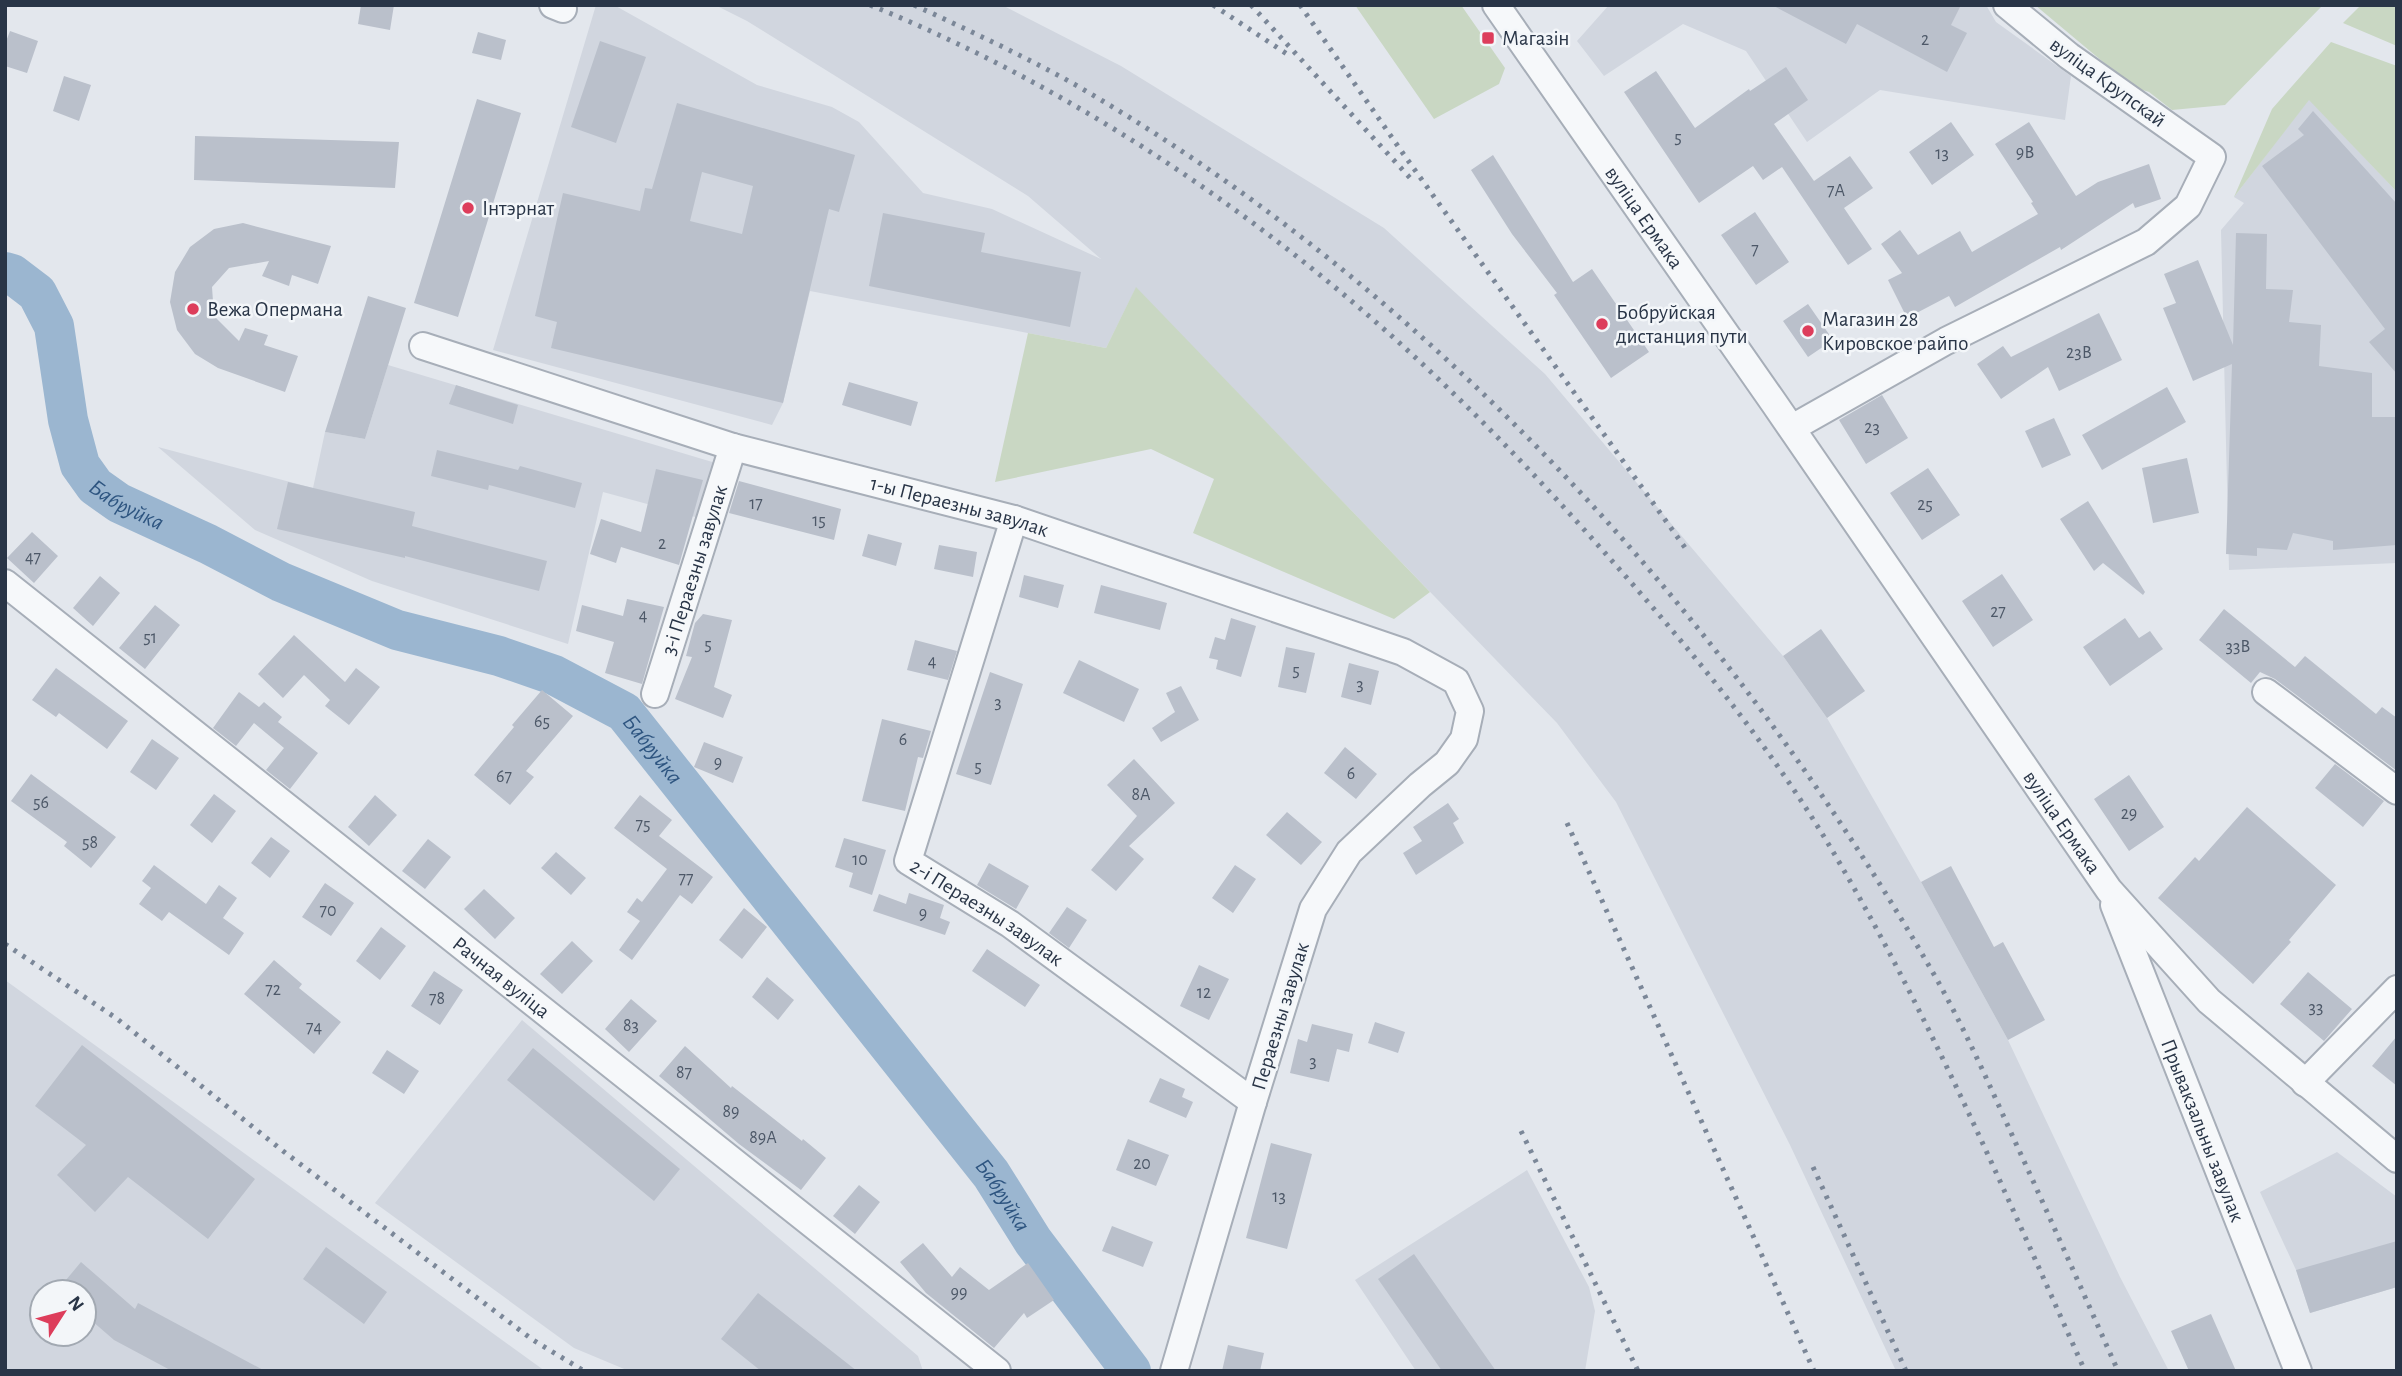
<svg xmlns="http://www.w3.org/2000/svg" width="2402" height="1376" font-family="'Alegreya Sans',sans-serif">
<rect width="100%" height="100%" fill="#e3e7ed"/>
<!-- built -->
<path fill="#d1d6df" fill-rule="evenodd" d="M596,5H614L757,85L832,107L859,122L923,193L992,209L1101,259L1028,196L747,21L715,5H1002L1121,66L1384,228L1545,374L1783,656L1827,718L1921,882L2008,1040L2120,1277L2169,1371H1896L1790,1145L1616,802L1557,723L1136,288L1106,348L810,291L783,403L772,425L493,350Z
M1609,5H1986L1996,22L2071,76L2065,120L1880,90L1807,142L1746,51L1683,24L1604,76L1577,41Z
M2309,99L2397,192V563L2229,570L2221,230L2244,203L2234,197Z
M388,365L719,464L699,518L603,492L568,644L372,581L255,530L158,447L313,488L325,432L365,439Z
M5,980L545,1371H5ZM42,1292H84V1334H42Z
M522,1020L918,1356L923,1371H629L574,1348L375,1203Z
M2337,1152L2397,1197V1287L2310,1313L2296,1270L2260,1192Z
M1527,1170L1589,1287L1595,1311L1585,1371H1416L1355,1280Z"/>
<!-- green -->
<path fill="#c9d7c3" d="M1355,5H1461L1505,68L1499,84L1434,119Z
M2035,5H2323L2225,105L2172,110L2149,92L2133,87Z
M2361,5H2397V46L2343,23Z
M2331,42L2397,66V192L2309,100L2234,197L2272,109Z
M1136,287L1430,592L1394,619L1193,533L1214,479L1151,449L995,482L1028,333L1106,348Z"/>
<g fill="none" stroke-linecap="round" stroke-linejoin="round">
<!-- river -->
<path stroke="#9bb6d0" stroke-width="40" id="s1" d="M5,272L12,274L37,293L54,326L68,420L80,465L95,486L119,503L208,544L281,582L397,630L499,656L554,675L624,712L991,1174L1033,1241L1131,1371"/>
</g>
<!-- building -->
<path fill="#bac0cb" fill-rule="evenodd" d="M361,5H394L390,30L358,24Z
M1772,5H1961L1951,25L1967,33L1947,72L1857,24L1846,44Z
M10,31L38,41L27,73L5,66V44Z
M478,32L506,40L501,60L472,53Z
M600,41L646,57L616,143L571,127Z
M1786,67L1808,100L1774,124L1814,181L1850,156L1873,188L1844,208L1872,249L1848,265L1782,167L1763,180L1753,166L1699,203L1624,92L1656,71L1695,128L1749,89L1750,91Z
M64,76L91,85L79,121L53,111Z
M477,99L521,113L458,317L414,303Z
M677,103L855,155L839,212L829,209L783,403L551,348L557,322L535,316L563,193L640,211L645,188L652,189ZM702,172L753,186L742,234L690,221Z
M2313,111L2397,204V374L2369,342L2385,329L2262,166L2304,135L2298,129Z
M1951,122L1974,155L1932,185L1909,152Z
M2029,122L2076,196L2098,182L2149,164L2161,199L2135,208L2133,203L2061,250L2060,247L1955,307L1949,296L1907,318L1888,280L1902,273L1881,244L1900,230L1918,255L1960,231L1972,252L2038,214L2031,203L2033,202L1995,144Z
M195,136L399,142L395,188L194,180Z
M1493,155L1573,282L1592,269L1649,352L1611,378L1554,295L1557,293L1512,234L1471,170Z
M1755,212L1789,262L1756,285L1721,235Z
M883,213L985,233L981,252L1081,272L1070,327L869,286Z
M243,223L331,246L318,284L292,275L289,286L262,276L269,261L229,268L212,287L214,316L239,341L245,328L268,335L264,345L298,356L285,392L218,368L195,354L177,330L170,302L175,272L190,247L214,229Z
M2236,233L2267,234L2266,289L2293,290L2289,322L2321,325L2319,366L2372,373V417H2397V545L2333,550V541L2293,533L2287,550L2257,548V556L2226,554L2232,364L2193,381L2163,308L2176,303L2164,274L2198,260L2233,345Z
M368,296L406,308L365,439L325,432Z
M1808,304L1833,340L1808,357L1783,321Z
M2099,313L2122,360L2059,391L2048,367L2001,399L1977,364L2003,346L2011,357Z
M849,382L918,402L911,426L842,405Z
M456,385L518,405L513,424L449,404Z
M2167,387L2186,422L2102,470L2082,435Z
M1882,395L1908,438L1866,464L1839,420Z
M2054,418L2071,455L2042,468L2025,431Z
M437,450L518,470L520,466L582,483L575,508L489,485L488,490L431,476Z
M2187,458L2199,513L2153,523L2142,468Z
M1928,468L1960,515L1922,540L1890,493Z
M656,469L703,480L679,565L621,547L616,563L590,554L601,519L641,532Z
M739,481L841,509L834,540L729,513Z
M288,482L415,512L412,526L547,561L539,591L405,556V558L277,529Z
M2088,501L2145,592L2143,595L2103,563L2094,571L2060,519Z
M32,532L58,556L34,583L7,558Z
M868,534L902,543L896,566L862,556Z
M939,545L977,552L973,577L934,569Z
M2002,574L2033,620L1993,647L1962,601Z
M1024,575L1064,585L1058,608L1019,597Z
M100,576L120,593L93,626L73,608Z
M1101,585L1167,603L1160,630L1094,613Z
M627,599L664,607L642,684L605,673L614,642L576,631L582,605L623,616Z
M155,605L180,625L145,669L119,648Z
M2224,609L2295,667L2305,656L2376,714L2382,707L2397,718V771L2275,679L2260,672L2251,683L2199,640Z
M703,614L732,620L714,687L732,695L723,718L675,699L692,657L686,656L695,623Z
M1231,618L1256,626L1241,677L1216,669L1218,660L1209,658L1215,637L1225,640Z
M2125,618L2139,638L2150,631L2163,649L2110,686L2083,647Z
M1821,629L1865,691L1827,718L1783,656Z
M294,635L345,682L356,668L380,687L349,725L325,706L330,700L304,675L283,698L258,674Z
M915,640L957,651L948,680L907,670Z
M1286,647L1315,653L1306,693L1278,687Z
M1079,660L1139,689L1124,722L1063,693Z
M1349,663L1379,671L1371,705L1341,697Z
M56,668L128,721L107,749L59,713L56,717L32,700Z
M990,672L1023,684L991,785L956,774Z
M1181,686L1199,720L1161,742L1152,728L1175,712L1166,693Z
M542,690L573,716L526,771L534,777L510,805L474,775L514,727L512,725Z
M239,692L259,707L264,702L282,717L278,722L318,753L290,789L266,770L284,748L254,723L236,746L213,728Z
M882,719L931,731L923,758L918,757L905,811L862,801Z
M152,739L179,758L156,790L130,772Z
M704,742L743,757L733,783L694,767Z
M1345,747L1377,774L1356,799L1324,773Z
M1134,759L1175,803L1129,846L1144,859L1116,891L1091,870L1137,816L1107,785Z
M2335,764L2384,801L2363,827L2315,788Z
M31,774L116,837L91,868L64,846L67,842L11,801Z
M2129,775L2164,827L2129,851L2094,799Z
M214,794L236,811L212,843L190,825Z
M375,795L397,815L369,846L348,827Z
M640,795L672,820L659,836L713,877L692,904L680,895L632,960L619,950L640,921L627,912L637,898L642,902L667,869L614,828Z
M1448,803L1459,819L1453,823L1464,843L1416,875L1403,853L1422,841L1413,827Z
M2247,807L2336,885L2289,940L2291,942L2253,984L2158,898L2195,857L2199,861Z
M1287,812L1322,842L1301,865L1266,835Z
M271,837L290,851L270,878L251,863Z
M844,838L886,850L872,895L849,887L853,873L835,867Z
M428,839L451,857L425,889L402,871Z
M556,852L586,878L571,895L541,868Z
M989,863L1029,886L1016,909L977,885Z
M154,865L206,904L219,885L237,898L223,918L244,933L229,955L169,912L162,921L139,904L151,888L142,881Z
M1235,865L1256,879L1233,913L1212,898Z
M1951,866L1994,947L2003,942L2045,1020L2008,1040L1921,882Z
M325,883L354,903L331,936L302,917Z
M484,889L515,918L495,939L464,909Z
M909,893L944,905L940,918L950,922L945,935L873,911L879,894L906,904Z
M1067,907L1087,920L1069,948L1049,933Z
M744,908L767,927L742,959L719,940Z
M381,927L406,946L380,980L356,961Z
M572,941L593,961L562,994L540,974Z
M987,949L1040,985L1025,1007L972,971Z
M274,960L302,984L299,988L341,1022L314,1054L244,994Z
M1199,965L1229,979L1209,1020L1180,1006Z
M434,971L463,990L440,1025L411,1006Z
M2308,972L2352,1009L2324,1041L2280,1004Z
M767,977L794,1000L778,1020L752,997Z
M631,999L657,1021L629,1052L605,1029Z
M1375,1022L1405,1032L1398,1053L1368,1043Z
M1312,1024L1353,1034L1349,1052L1337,1049L1329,1082L1290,1073L1298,1039L1307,1042Z
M2397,1036V1086L2372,1066Z
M82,1045L255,1179L208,1239L128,1177L95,1212L57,1175L86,1145L35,1106Z
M685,1046L731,1088L732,1086L802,1141L803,1139L826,1158L801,1190L739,1144L659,1076Z
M533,1048L680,1169L654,1201L507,1080Z
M387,1050L419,1071L404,1094L372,1073Z
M1160,1078L1185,1089L1182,1097L1193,1102L1186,1118L1149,1102Z
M1128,1139L1169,1155L1156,1186L1116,1170Z
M1271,1143L1312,1154L1287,1249L1246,1238Z
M859,1185L880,1202L855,1234L833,1216Z
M1112,1226L1153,1242L1143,1267L1102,1251Z
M2397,1241V1287L2310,1313L2296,1270Z
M923,1243L952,1277L960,1267L989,1290L1028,1263L1054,1300L1027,1318L1024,1313L994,1348L926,1293L900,1262Z
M326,1247L387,1292L364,1324L303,1279Z
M1414,1254L1496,1371H1442L1378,1279Z
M81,1262L135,1309L138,1303L265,1371H172L114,1340L84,1314V1292H56Z
M758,1293L857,1371H761L721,1339Z
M2211,1314L2236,1371H2189L2171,1331Z
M1228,1345L1264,1353L1260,1371H1222Z"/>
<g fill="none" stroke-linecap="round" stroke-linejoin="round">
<defs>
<g id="street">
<path d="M553,5L563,9"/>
<path id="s2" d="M1496,5L1774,403L2109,890L2209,1001L2397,1159"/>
<path id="s3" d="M423,346L733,447L1014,519L1403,652L1456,681L1470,711L1464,739L1447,763L1420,785L1349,852L1313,909L1253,1102L1174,1371"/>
<path d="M1792,428L1946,341L2146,242L2188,206L2212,157L2069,56L2007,5"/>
<path id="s4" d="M1014,519L908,861L1010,924L1253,1102"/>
<path id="s5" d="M5,583L997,1371"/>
<path d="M2266,692L2397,791"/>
<path id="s6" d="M655,694L733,447"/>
<path id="s7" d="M2114,905L2298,1371"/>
<path d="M2305,1083L2397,989"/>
</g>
</defs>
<!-- street casing -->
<use href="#street" stroke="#a7aeb8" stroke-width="30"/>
<!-- street -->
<use href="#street" stroke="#f6f8fa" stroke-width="26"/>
<!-- rail -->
<path stroke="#7b8798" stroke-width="5" stroke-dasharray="3.5 7" stroke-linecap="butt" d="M870,5C1085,92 1290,234 1456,396C1508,446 1557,499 1605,553C1686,644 1766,740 1829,845C1929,1013 2005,1193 2085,1371
M914,5C968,30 1022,55 1074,84C1433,292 1726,613 1932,971C1965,1028 1991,1089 2018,1148C2052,1222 2085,1297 2118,1371
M1213,5L1290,56
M1251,5L1412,180
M1300,5L1402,152L1686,549
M1567,823L1814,1371
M5,944L116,1018L283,1151L533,1340L584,1371
M1521,1131L1638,1371
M1813,1167L1906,1371"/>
</g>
<!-- markers -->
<g fill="#dd3d5b" stroke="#f3f6f9" stroke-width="2.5">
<rect x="1481" y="31" width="14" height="14" rx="3.5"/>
<circle cx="468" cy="208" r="7"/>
<circle cx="193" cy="309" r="7"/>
<circle cx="1602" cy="324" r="7"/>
<circle cx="1808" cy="331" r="7"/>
</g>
<g text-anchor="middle" stroke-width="5" stroke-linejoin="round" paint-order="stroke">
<!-- number labels -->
<g font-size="18" fill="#4d5868">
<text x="1925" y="45">2</text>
<text x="1678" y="143">5</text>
<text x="2025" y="158">9В</text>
<text x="1942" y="159">13</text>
<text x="1836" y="196">7А</text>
<text x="1755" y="255">7</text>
<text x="2079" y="358">23В</text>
<text x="1872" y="433">23</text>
<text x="756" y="509">17</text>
<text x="1925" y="510">25</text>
<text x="819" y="526">15</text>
<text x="662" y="549">2</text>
<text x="33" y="563">47</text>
<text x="1998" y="617">27</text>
<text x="643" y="621">4</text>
<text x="150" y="643">51</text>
<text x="708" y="650">5</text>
<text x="2238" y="652">33В</text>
<text x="932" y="667">4</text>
<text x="1296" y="676">5</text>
<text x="1360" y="690">3</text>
<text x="998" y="708">3</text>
<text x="542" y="727">65</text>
<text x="903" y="745">6</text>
<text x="718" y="768">9</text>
<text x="978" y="772">5</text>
<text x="1351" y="779">6</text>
<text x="504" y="782">67</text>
<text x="1141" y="800">8А</text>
<text x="41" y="808">56</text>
<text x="2129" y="819">29</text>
<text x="643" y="830">75</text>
<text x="90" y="848">58</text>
<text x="860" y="865">10</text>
<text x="686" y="884">77</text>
<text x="328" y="916">70</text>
<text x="923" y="919">9</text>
<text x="273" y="995">72</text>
<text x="1204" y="998">12</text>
<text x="437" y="1004">78</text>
<text x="2316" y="1013">33</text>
<text x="631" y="1031">83</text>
<text x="314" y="1033">74</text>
<text x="1313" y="1067">3</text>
<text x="684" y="1078">87</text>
<text x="731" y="1117">89</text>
<text x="763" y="1143">89А</text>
<text x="1142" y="1169">20</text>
<text x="1279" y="1202">13</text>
<text x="959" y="1298">99</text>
</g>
<!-- poi labels -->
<g font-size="21" fill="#293547" stroke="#f3f6f9" text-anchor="start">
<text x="1502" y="45">Магазін</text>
<text x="482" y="215">Інтэрнат</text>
<text x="207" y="316">Вежа Опермана</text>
<text x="1616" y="319">Бобруйская<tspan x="1616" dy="24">дистанция пути</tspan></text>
<text x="1822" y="326">Магазин 28<tspan x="1822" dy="24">Кировское райпо</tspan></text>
</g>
<!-- street labels -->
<g font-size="21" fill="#293547" stroke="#f3f6f9">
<text transform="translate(2108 82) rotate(36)" y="7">вуліца Крупскай</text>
<text dy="7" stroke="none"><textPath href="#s2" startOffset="259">вуліца Ермака</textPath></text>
<text dy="7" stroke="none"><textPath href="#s3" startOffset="560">1-ы Пераезны завулак</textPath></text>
<text dy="7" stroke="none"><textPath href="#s6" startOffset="130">3-і Пераезны завулак</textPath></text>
<text dy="7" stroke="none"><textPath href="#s2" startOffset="994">вуліца Ермака</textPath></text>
<text dy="7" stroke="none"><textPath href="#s4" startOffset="452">2-і Пераезны завулак</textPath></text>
<text dy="7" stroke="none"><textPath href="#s5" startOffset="634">Рачная вуліца</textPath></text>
<text transform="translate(1280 1016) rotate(-73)" y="7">Пераезны завулак</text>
<text dy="7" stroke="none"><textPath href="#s7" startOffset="242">Прывакзальны завулак</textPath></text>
</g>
<!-- water labels -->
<g font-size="23" font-style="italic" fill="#2e5580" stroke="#f3f6f9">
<text dy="8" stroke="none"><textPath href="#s1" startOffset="280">Бабруйка</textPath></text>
<text dy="8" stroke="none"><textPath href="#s1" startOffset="868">Бабруйка</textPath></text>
<text dy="8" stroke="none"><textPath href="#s1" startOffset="1435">Бабруйка</textPath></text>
</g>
</g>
<!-- border -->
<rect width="2402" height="1376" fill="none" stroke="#293547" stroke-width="14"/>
<!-- north arrow -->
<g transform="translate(63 1313) rotate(54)"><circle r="33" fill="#f3f6f9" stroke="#a2a9b2" stroke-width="2"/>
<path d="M0-5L12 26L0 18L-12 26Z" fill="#dd3d5b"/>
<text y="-10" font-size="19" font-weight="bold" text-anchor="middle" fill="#293547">N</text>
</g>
</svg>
